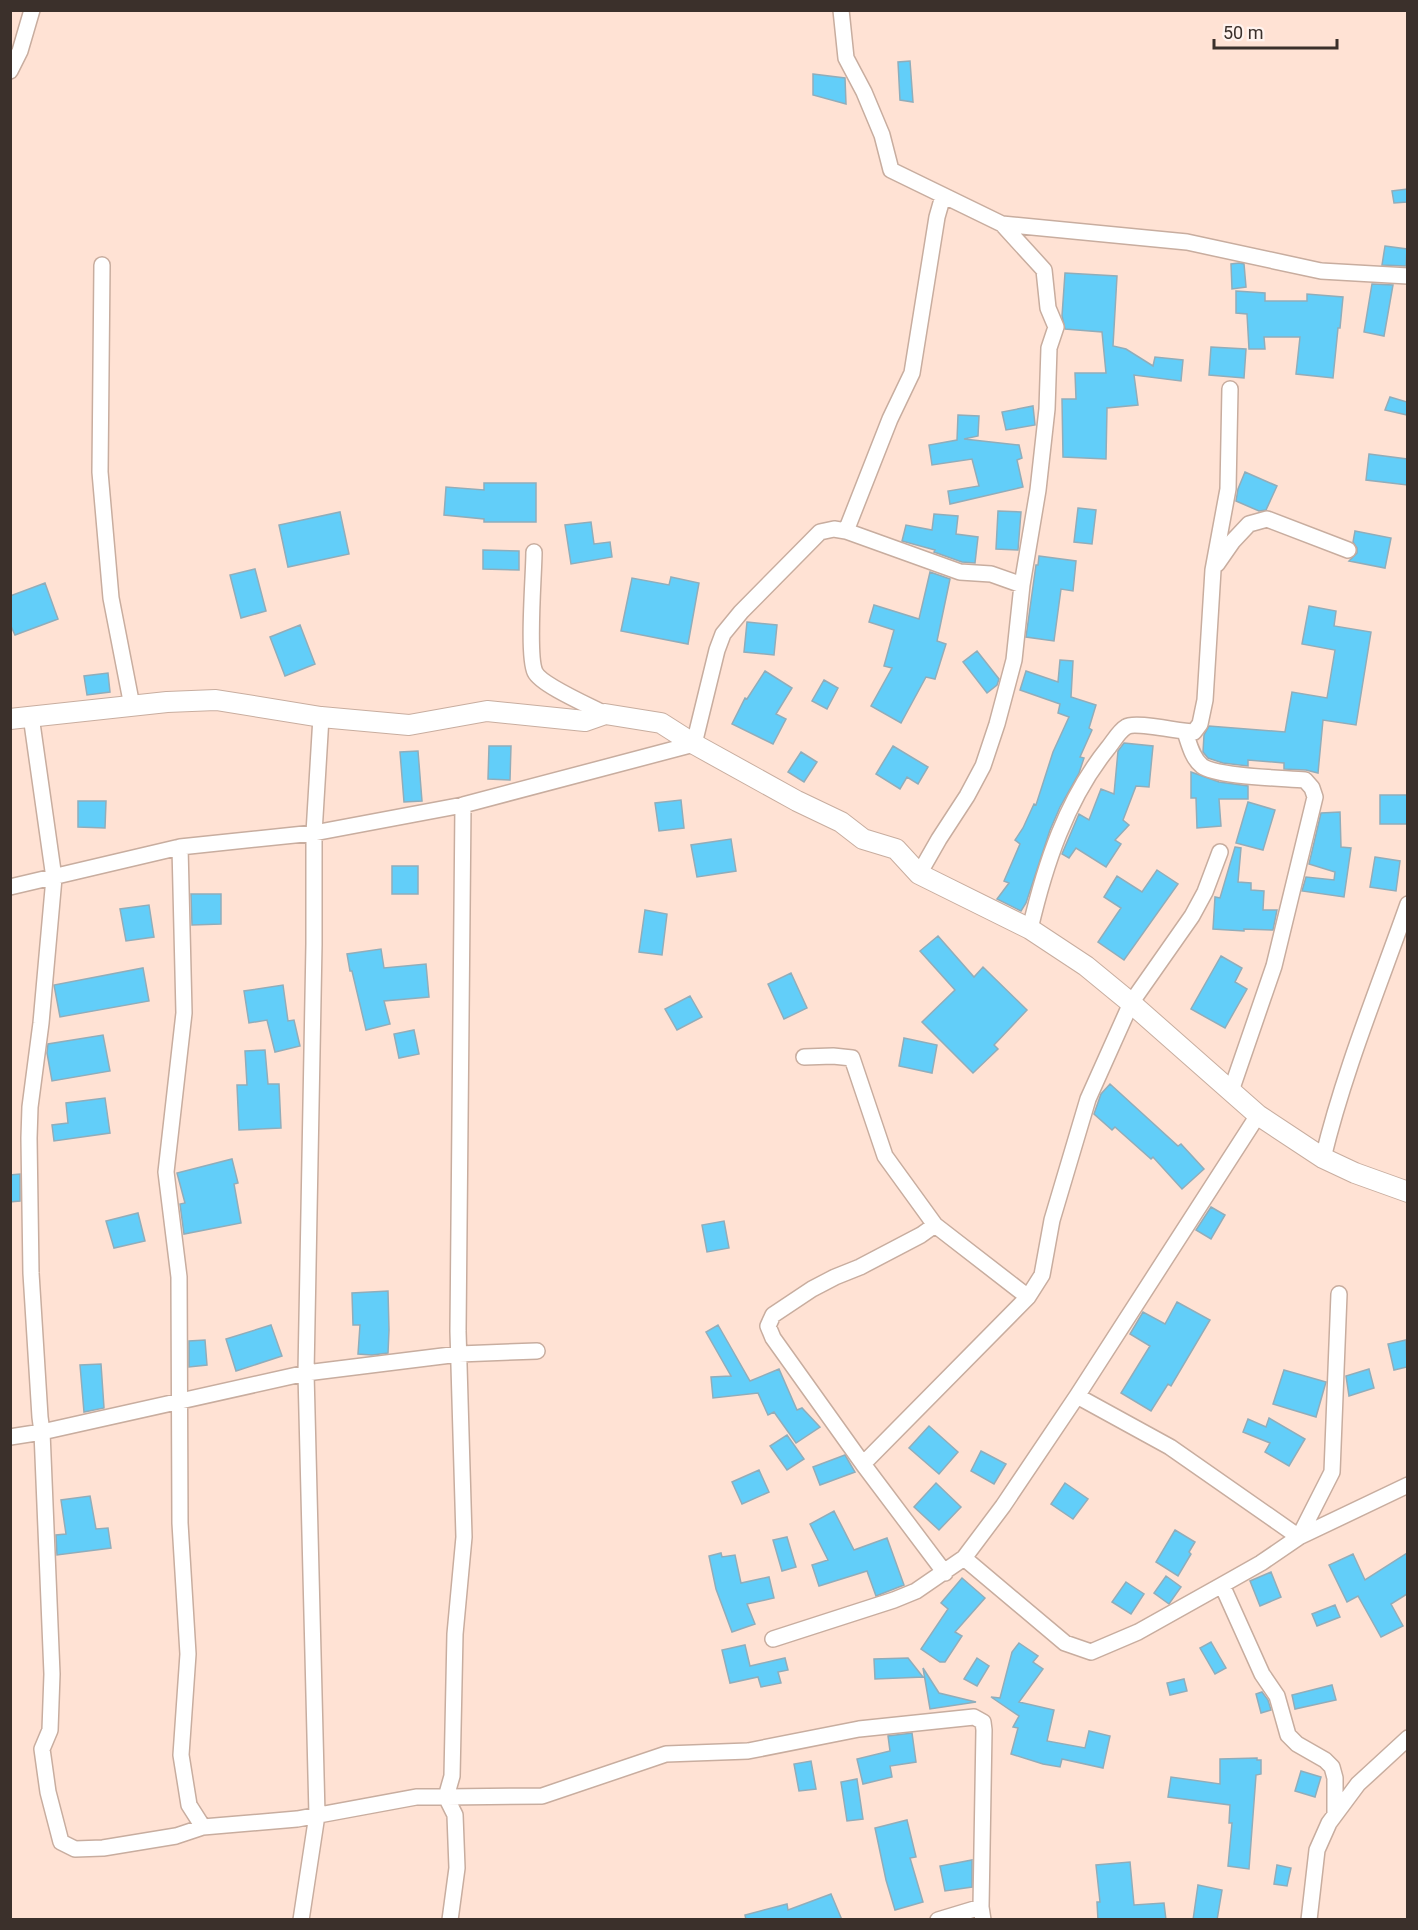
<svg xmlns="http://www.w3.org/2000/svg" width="1418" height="1930" font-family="Roboto,sans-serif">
<rect width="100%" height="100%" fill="#ffe2d4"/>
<!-- building -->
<path fill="#62cef9" stroke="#90adba" stroke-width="1.5" d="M910,61L913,102L900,100L898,62Z
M813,74L845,78L846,104L813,95Z
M1407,189V202L1394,203L1392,191Z
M1385,246L1407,249L1406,266L1382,265Z
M1239,263L1244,264L1246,287L1232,289L1231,264Z
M1065,273L1117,276L1113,346L1126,349L1153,366L1155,357L1183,360L1181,381L1134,375L1138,405L1107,408L1106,459L1063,457L1062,399H1076L1075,373H1106L1102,332L1065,329L1062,316Z
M1372,284L1393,285L1384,336L1364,332Z
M1236,291L1265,293V301H1307V294L1343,297L1340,328H1338L1333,378L1296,374L1300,337H1264L1265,349H1249L1247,314L1236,313Z
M1211,347L1246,349L1244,378L1209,375Z
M1390,397L1407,402V415L1385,410Z
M1033,406L1035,425L1006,430L1002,412Z
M958,415L979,416L978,436L964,439L1019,445L1022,458L1017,460L1023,487L950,504L948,491L979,486L972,459L932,465L929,445L957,440Z
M1369,454L1407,459V485L1366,480Z
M1245,472L1277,486L1266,510L1259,511L1236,501L1238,489Z
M484,483H536V522H484V519L444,515L446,487L484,490Z
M1078,508L1096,510L1092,544L1074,542Z
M998,511L1021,512L1018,550L996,549Z
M340,512L349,554L288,567L279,525Z
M934,514L958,516L956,534L978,537L975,563L962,562L934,552L935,550L902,541L906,525L932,530Z
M591,522L594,544L610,542L612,557L571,564L565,525Z
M1355,531L1391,538L1385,568L1349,561L1357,553V548L1353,542Z
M483,550L519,551V570L483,569Z
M1039,556L1076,561L1073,591L1061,589L1054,641L1026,637L1036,565H1038Z
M255,569L266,611L241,618L230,575Z
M930,572L950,579L937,641L946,644L935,679L926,677L901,723L871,706L892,668L884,666L894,630L869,622L874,605L919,619Z
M671,577L699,583L688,644L621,631L632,578L669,585Z
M45,583L58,619L15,635L10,624V596Z
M1309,606L1336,611L1334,626L1371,632L1356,725L1323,720L1318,773L1306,770L1284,769V763L1248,760V766L1223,763L1208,758L1203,752L1204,735L1209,726L1285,732L1292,692L1327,698L1335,650L1302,644Z
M747,622L777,625L774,655L744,652Z
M300,625L315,664L285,676L270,637Z
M977,651L999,679L997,685L987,693L963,662Z
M1060,660L1073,661L1071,697L1096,705L1089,728L1092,730L1080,757L1084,758L1079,773L1060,807L1050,830L1026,903L1021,911L997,899L1009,883L1004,881L1020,844L1015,840L1023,828L1034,804L1036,805L1053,752L1069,717L1058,713L1060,704L1020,690L1026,671L1058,682Z
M765,671L792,688L776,714L786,719L773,744L732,724L745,698L747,699Z
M108,673L110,692L87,695L84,676Z
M824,680L838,688L827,709L812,701Z
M1124,743L1153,746L1149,787L1136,786L1123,820L1129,825L1115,840L1121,844L1106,867L1076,848L1069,858L1062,854L1079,814L1089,820L1101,789L1114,794L1118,751Z
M489,746H511L510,780L488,779Z
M893,746L928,767L918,784L907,777L900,789L876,774Z
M418,751L422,801L404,802L400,752Z
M801,752L817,762L804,782L788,772Z
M1191,772L1219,782L1248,786V799H1219L1221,826L1197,828L1196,798H1191Z
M1380,795H1407V824H1380Z
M681,800L684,828L659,831L655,803Z
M78,801H106L105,828L78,827Z
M1248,802L1275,810L1263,850L1236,843Z
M1340,812L1341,847L1351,848L1344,897L1302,891L1306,877L1334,880L1335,872L1309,864L1321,813Z
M731,839L736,871L697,877L691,845Z
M1235,847L1241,848L1238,882L1251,883V890L1264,891L1263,910H1277L1273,930L1244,929V931L1213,929L1215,897L1220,898Z
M1375,857L1400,861L1396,891L1370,887Z
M392,866H418V894H392Z
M1157,870L1178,884L1124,960L1098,942L1121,908L1104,897L1117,876L1142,892Z
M191,894H221V924L192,925Z
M149,905L154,937L126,941L120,909Z
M645,910L667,914L662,955L639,952Z
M938,936L974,977L983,967L1027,1010L994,1045L998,1049L973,1073L922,1022L955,990L920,951Z
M381,949L384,968L426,964L429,997L384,1001L390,1024L366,1030L352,971H350L347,954Z
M1221,956L1242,968L1235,982L1247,989L1225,1028L1191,1009Z
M143,968L149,1001L60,1017L54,985Z
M791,973L807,1008L784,1019L768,984Z
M283,985L288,1021L294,1020L300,1046L275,1052L267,1020L249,1023L244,991Z
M690,996L702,1017L677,1030L665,1009Z
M414,1030L419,1054L399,1058L394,1034Z
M103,1035L110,1071L52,1081L47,1053L48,1044Z
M904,1038L937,1045L932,1073L899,1066Z
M265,1050L268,1084H279L281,1128L239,1130L237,1085H247L245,1051Z
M1110,1084L1178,1146L1181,1144L1204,1169L1182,1189L1153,1157L1151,1159L1115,1127L1112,1130L1094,1114L1101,1094Z
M105,1098L110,1133L54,1141L52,1125L68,1123L66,1103Z
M232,1159L238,1183L234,1184L241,1223L184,1234L180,1204L185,1203L177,1173Z
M20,1174V1201L10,1202V1175Z
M1211,1207L1225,1215L1211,1239L1196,1230Z
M138,1213L145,1241L114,1248L106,1221Z
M724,1221L729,1248L707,1252L702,1225Z
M388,1291L389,1330L388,1353L372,1355L358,1354L360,1325H353L352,1293Z
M1177,1302L1210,1320L1171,1386L1168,1384L1151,1411L1121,1393L1150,1346L1130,1334L1143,1312L1165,1324Z
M271,1325L282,1356L236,1371L226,1339Z
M718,1325L750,1381L779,1369L797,1410L802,1408L820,1427L796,1443L774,1412L768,1415L758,1393L713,1398L711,1377L731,1376L706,1332Z
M205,1340L207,1365L189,1367V1341Z
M1406,1340L1407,1367L1394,1370L1388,1344Z
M101,1364L104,1408L84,1412L80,1365Z
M1369,1369L1374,1388L1349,1396L1346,1376Z
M1284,1370L1326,1382L1316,1417L1273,1404Z
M1269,1418L1305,1439L1289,1466L1265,1452L1270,1443L1243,1432L1248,1419L1266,1427Z
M929,1426L958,1452L939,1474L909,1448Z
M787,1435L804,1459L787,1470L770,1446Z
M981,1451L1006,1464L994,1484L971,1471Z
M845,1455L855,1472L820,1485L813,1467Z
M759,1470L769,1492L742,1504L732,1482Z
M936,1483L961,1507L939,1530L914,1507Z
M1065,1483L1088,1499L1073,1519L1051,1504Z
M90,1496L96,1529L108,1528L111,1548L57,1555L56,1535L66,1534L61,1500Z
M834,1511L854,1550L887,1538L904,1585L876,1596L867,1571L819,1586L812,1565L828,1560L810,1524Z
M1175,1530L1195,1542L1189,1552L1191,1554L1178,1576L1156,1562Z
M787,1537L796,1567L782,1571L773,1540Z
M721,1553L722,1557L735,1555L741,1583L769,1577L774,1598L747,1604L755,1624L732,1632L716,1589L709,1556Z
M1407,1553V1594L1391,1604L1403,1626L1381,1637L1358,1596L1347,1602L1329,1565L1353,1554L1365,1580Z
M1271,1572L1281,1597L1260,1606L1250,1581Z
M1166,1576L1181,1587L1169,1604L1154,1593Z
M962,1578L985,1598L955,1632L962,1636L945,1662H940L921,1649L948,1609L941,1603Z
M1126,1582L1144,1594L1131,1614L1112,1602Z
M1335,1605L1340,1617L1317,1626L1312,1614Z
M1211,1642L1226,1668L1215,1674L1200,1648Z
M1019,1643L1038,1656L1033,1662L1043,1669L1019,1702L1054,1710L1047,1741L1085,1748L1089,1731L1110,1736L1103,1768L1062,1759L1060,1767L1043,1764L1011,1754L1018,1728L1013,1727L1019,1716L991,1697L1000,1698L1012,1652Z
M745,1645L750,1666L785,1658L788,1670L778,1672L781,1683L761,1687L758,1677L730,1683L722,1650Z
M908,1658L923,1677L875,1679L874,1659Z
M977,1658L989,1666L977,1686L964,1679Z
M923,1668L939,1693L976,1702L930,1709Z
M1184,1679L1187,1691L1170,1695L1167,1683Z
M1332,1685L1336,1700L1295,1709L1292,1695Z
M1262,1692L1268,1700L1271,1710L1261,1713L1256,1694Z
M912,1733L916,1762L890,1766L892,1777L863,1784L857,1759L890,1751L888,1736Z
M1257,1758V1760H1261V1774L1256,1775L1249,1869L1228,1866L1232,1823H1229L1230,1805L1168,1797L1171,1777L1220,1784V1759Z
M811,1761L816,1789L799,1791L794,1764Z
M1301,1771L1321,1777L1315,1797L1295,1791Z
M857,1779L863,1819L847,1821L841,1782Z
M907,1820L916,1857L910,1858L923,1902L895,1910L886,1880L875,1828Z
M972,1860V1887L945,1891L940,1866Z
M1130,1862L1134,1905L1164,1903L1166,1920H1098L1097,1902H1100L1096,1865Z
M1277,1865L1291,1868L1287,1886L1274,1884Z
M1198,1885L1222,1890L1217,1920H1193Z
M831,1894L842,1920H746L745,1915L787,1904L788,1910Z"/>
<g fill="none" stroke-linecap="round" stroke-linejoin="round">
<defs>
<path id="minor" d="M841,10L846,58L864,92L882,135L891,170L1002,224L1044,270L1048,308L1056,327L1049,348L1047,409L1038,490L1022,585L1014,660L997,724L983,766L967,796L939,839L919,874
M10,71L20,51L32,10
M1002,224L1187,242L1321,271L1408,276
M102,265L100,472L111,598L132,706
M846,531L890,419L912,373L937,217L943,196
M534,552C534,574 527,655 535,672C541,685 590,706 605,714
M1217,564L1233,541L1249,524L1267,519L1348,550
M31,716L54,878L41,1023L30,1107L29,1138L31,1273L40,1417L42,1432L306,1373L459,1354L537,1351
M1185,732C1189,743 1192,758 1202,766C1217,777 1283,778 1305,780L1312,788L1315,797L1274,966L1231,1091
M463,805L458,1331L464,1537L455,1634L452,1776L446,1797L542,1796L666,1754L748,1751L859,1729L974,1717L983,1722L984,1730L981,1907L983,1920
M180,847L184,1013L166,1172L179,1277L180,1523L188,1654L181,1755L189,1805L203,1827
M10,887L180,847L314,833L463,805L694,744L717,650L723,634L741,612L820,532L834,529L846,531L960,572L991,574L1022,585
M1030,929C1045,865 1066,800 1108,748C1113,742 1119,731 1126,727C1135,721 1180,732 1194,732L1200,724L1205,700L1213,570L1228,489L1230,389
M804,1057L833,1056L852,1058L885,1156L935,1225
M1323,1158C1344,1071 1378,989 1408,904
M1077,1396L1170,1447L1299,1537L1332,1472L1339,1294
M10,1437L42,1432L52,1674L50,1730L42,1749L48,1792L61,1842L75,1849L103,1848L176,1836L203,1827L297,1819L416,1797H446L455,1815L457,1868L450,1920
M863,1464L1028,1297L1042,1275L1052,1220L1088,1099L1131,1003L1192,916L1205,892L1220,852
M964,1558L1065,1643L1091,1652L1138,1632L1222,1585L1261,1563L1299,1537L1408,1485
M945,1573L863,1464L773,1338L768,1326L773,1315L812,1289L835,1277L860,1267L921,1235L935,1225L1028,1297
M1222,1585L1262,1674L1277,1696L1288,1735L1297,1744L1325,1760L1332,1767L1335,1778V1814
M773,1639L894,1600L916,1591L964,1558L1003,1506L1077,1396L1258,1115
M301,1920L317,1815L306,1373L314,944V833L321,717
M938,1920L981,1907
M1309,1920L1317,1850L1329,1823L1358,1784L1408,1738"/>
<path id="tertiary" d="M10,719L167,702L216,700L321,717L409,725L487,711L585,721L605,714L661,723L694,744L797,801L841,822L863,839L896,849L919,874L1030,929L1086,966L1131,1003L1258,1115L1323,1158L1355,1173L1408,1192"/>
</defs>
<!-- minor casing -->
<use href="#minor" stroke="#c8ad9f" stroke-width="18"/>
<!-- tertiary casing -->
<use href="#tertiary" stroke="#c8ad9f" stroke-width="22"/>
<!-- minor -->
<use href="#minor" stroke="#fff" stroke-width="15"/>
<!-- tertiary -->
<use href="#tertiary" stroke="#fff" stroke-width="20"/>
</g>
<!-- border -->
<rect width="1418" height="1930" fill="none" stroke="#3b302b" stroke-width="24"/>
<!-- scale -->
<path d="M1214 39v9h123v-9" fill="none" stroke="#3b302b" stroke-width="3"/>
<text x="1223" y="39" font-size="18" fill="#3b302b" stroke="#fff3ee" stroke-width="4.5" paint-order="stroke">50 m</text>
</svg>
